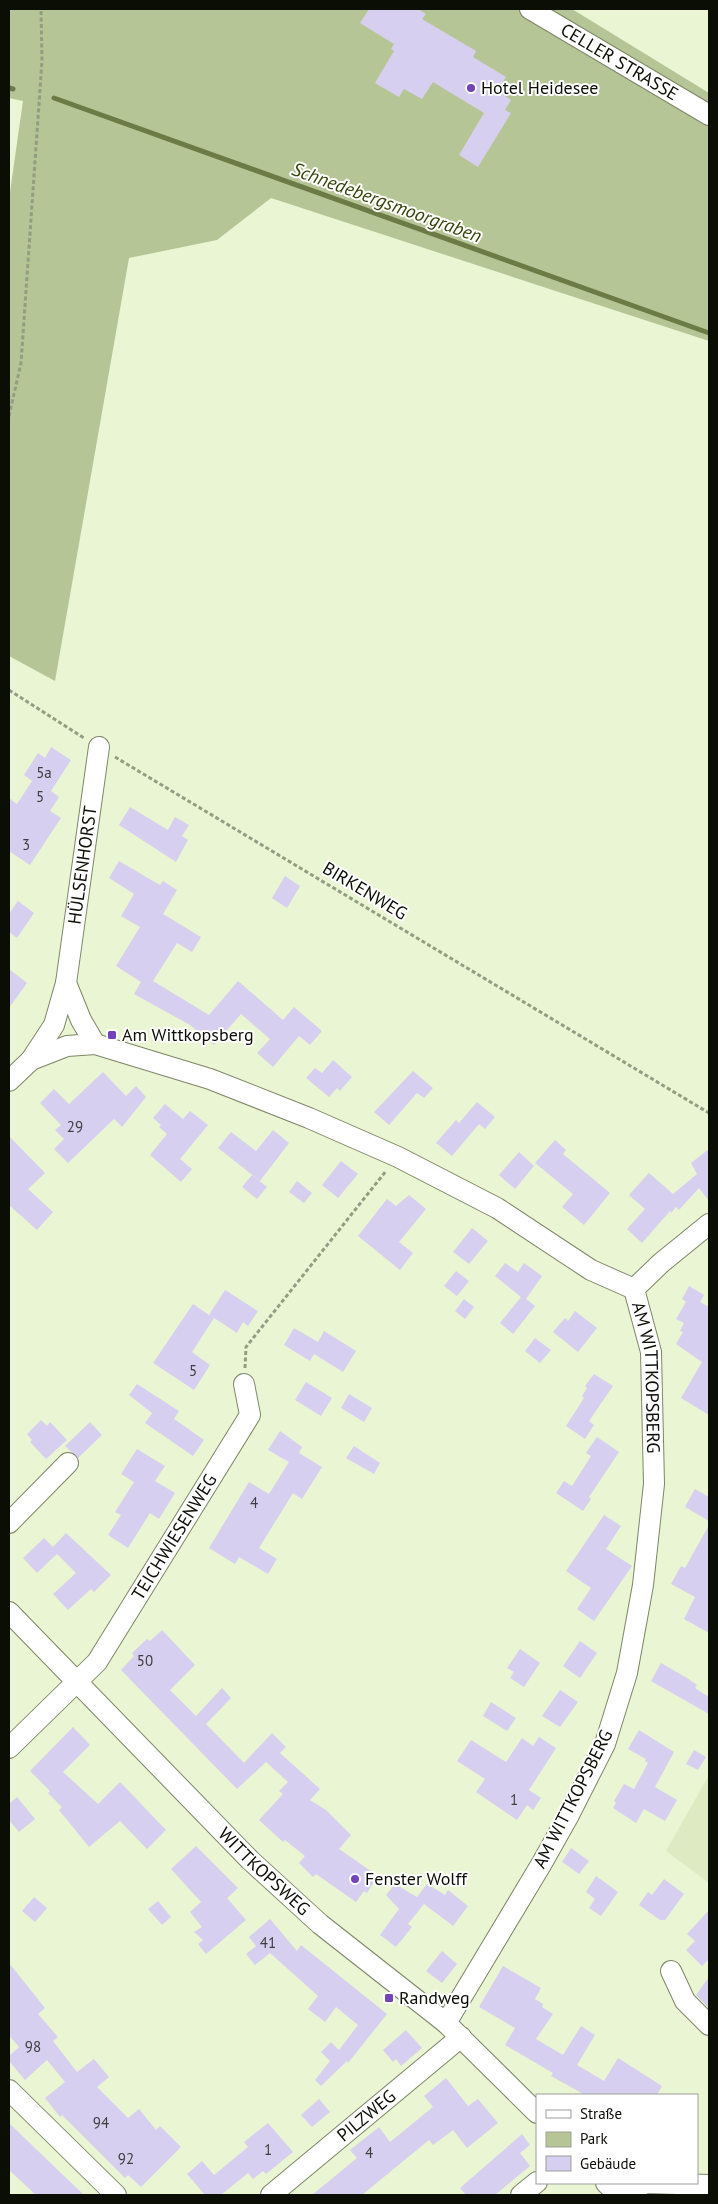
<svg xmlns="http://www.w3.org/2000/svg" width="718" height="2204" font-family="'PT Sans',sans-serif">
<rect width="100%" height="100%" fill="#eaf5d3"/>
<!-- built -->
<path fill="#deebc2" d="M709,1775V1883L666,1851Z"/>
<!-- green -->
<path fill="#b6c595" d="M9,9H572L709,93V341L271,198L217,240L129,258L55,681L9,656V199L23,101L9,98Z"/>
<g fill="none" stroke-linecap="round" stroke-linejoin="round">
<!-- stream -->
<path stroke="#6c7b46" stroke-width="5" d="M9,88L13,89
M54,98L709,333"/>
</g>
<!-- building -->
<path fill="#d7cfef" d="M369,9H418L426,14L422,19L476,51L473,57L506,77L497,91L511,100L505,110L511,113L478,167L459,155L484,113L433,82L422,99L404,89L399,97L375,83L394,51L391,49L394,44L360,23Z
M51,747L71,760L51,791L59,797L50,811L61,818L30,865L9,851V798L17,804L32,781L24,775L38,753L45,758Z
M130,807L168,830L175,817L189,825L182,836L188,840L176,862L119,825Z
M119,861L160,885L163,881L177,890L163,914L201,937L192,952L177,943L153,981L209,1015L238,981L283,1020L294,1007L322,1031L310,1045L299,1036L273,1067L257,1053L270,1039L241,1014L214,1045L190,1025L134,994L141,982L116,966L140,927L121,916L134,894L109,878Z
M285,876L300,886L287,908L272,898Z
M18,901L34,913L17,938L9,932V914Z
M9,969L27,983L9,1008Z
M333,1060L352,1077L340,1091L337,1088L329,1097L306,1078L315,1068L322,1073Z
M413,1071L433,1088L424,1098L417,1093L389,1125L374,1112Z
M103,1072L126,1096L136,1086L146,1097L122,1127L114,1119L68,1163L54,1149L64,1139L55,1130L61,1125L40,1103L54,1089L69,1104Z
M477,1102L495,1117L485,1129L479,1124L452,1156L436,1143L456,1120L459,1123Z
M165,1104L183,1119L190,1111L208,1125L180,1159L192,1169L181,1182L150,1155L167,1134L159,1127L161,1125L153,1118Z
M273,1130L289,1143L260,1181L218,1148L231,1132L256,1151Z
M9,1136L45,1173L28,1189L53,1212L37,1230L9,1205Z
M555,1140L566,1150L563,1154L610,1193L584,1225L562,1207L573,1194L535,1163Z
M709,1149V1201L699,1188L679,1210L676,1207L671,1213L670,1211L642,1243L627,1229L645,1209L629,1195L649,1173L673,1194L697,1174L691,1163Z
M519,1152L534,1166L515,1189L499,1175Z
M341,1161L358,1174L338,1198L322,1185Z
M252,1175L267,1187L257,1199L242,1187Z
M297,1181L312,1193L304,1203L289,1192Z
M409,1195L426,1209L399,1242L413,1253L400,1270L358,1236L387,1199L396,1206Z
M472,1228L488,1241L469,1264L453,1252Z
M505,1263L518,1272L524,1263L542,1276L526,1299L535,1306L513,1334L500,1323L521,1297L495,1276Z
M456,1271L469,1281L457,1296L444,1286Z
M689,1286L704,1295L700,1302L709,1307V1415L681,1398L702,1362L676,1344L683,1332L680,1331L684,1323L676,1319L686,1302L682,1299Z
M225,1290L258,1311L248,1326L243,1322L237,1333L214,1318L192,1352L210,1365L194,1390L153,1363L193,1304L209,1315Z
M464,1299L474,1307L465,1319L455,1311Z
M575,1311L597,1328L578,1352L553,1332L565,1318L568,1321Z
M294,1328L318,1342L324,1331L356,1351L343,1372L314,1354L310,1361L284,1345Z
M535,1338L551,1350L540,1363L525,1351Z
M594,1374L613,1386L589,1421L594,1425L585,1439L566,1426L584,1398L582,1396L587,1388L585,1386Z
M306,1382L332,1398L321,1416L295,1400Z
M137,1384L179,1411L174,1419L204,1440L193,1456L145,1423L152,1413L129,1395Z
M349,1394L372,1408L364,1422L341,1408Z
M41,1420L47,1426L50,1422L67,1440L46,1459L30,1442L32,1440L27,1434Z
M90,1422L102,1435L78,1458L65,1446Z
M280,1431L302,1447L299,1453L322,1467L302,1499L293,1493L259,1548L277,1559L268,1574L239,1557L235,1564L209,1548L249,1482L269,1494L289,1462L268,1450Z
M597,1437L619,1452L589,1497L591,1499L583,1511L556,1493L564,1481L572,1486L591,1456L586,1453Z
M354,1446L380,1463L374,1474L346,1458Z
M137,1449L165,1466L155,1481L175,1493L159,1519L150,1513L128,1548L108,1535L121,1515L115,1512L134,1482L121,1474Z
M695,1489L709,1497V1521L685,1507Z
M604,1515L621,1526L606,1549L632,1566L594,1621L577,1609L591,1588L566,1571Z
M709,1525V1633L684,1619L695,1597L671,1584L681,1566L685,1568Z
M66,1533L111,1575L94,1592L91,1589L68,1610L53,1594L76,1573L57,1554L37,1573L23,1558L44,1538L53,1547Z
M162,1630L195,1665L170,1690L196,1716L222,1688L231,1698L206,1724L244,1763L272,1733L286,1747L280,1753L320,1789L310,1800L326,1810L351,1835L339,1849L378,1876L367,1893L364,1891L356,1902L316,1874L313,1877L299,1863L305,1856L285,1840L283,1842L259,1820L283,1794L279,1791L288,1782L266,1762L237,1789L121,1670L134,1656L132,1653L147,1639L150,1641Z
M580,1641L597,1653L580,1678L563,1666Z
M520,1649L540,1663L524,1687L510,1678L514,1672L507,1668Z
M661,1663L687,1678L697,1685L695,1688L709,1697V1714L651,1681Z
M560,1690L578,1702L560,1727L542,1716Z
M491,1702L516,1718L507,1731L483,1716Z
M73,1727L90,1745L63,1772L98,1804L120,1782L166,1830L147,1849L120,1821L89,1847L59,1810L62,1807L48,1793L50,1791L30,1771Z
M639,1730L674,1752L655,1787L677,1800L665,1821L644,1809L636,1823L613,1808L616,1803L614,1801L624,1784L634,1789L648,1763L645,1761L646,1759L628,1749Z
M539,1737L556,1748L529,1790L541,1798L533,1810L527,1805L517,1820L476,1792L485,1779L457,1761L471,1740L506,1762L522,1738L533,1746Z
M694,1750L706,1757L698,1770L686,1764Z
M17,1797L35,1819L19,1832L9,1820L10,1803Z
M196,1846L238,1888L227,1898L246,1920L206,1954L198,1944L203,1940L194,1932L202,1927L190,1912L201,1902L171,1869Z
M571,1848L589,1861L579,1874L562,1862Z
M596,1876L618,1892L601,1916L589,1908L595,1899L586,1892Z
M664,1879L684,1894L665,1920H660L639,1905L648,1892L652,1895Z
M395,1884L417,1897L427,1884L445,1895L448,1890L468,1906L453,1926L424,1904L408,1924L412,1927L396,1947L380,1935L399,1909L386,1895Z
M34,1897L47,1908L35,1922L22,1911Z
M158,1901L171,1917L162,1925L148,1909Z
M709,1910V1959L702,1966L686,1950L695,1941L687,1934Z
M270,1919L297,1951L301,1945L387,2014L348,2063L347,2061L321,2086L315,2080L330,2061L321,2052L331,2042L339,2050L358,2025L336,2007L325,2022L308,2009L318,1996L270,1953L255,1965L246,1954L256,1946L249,1937Z
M442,1951L457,1964L442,1983L426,1971Z
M9,1963L45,2008L38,2014L58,2037L53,2041L77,2072L94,2059L109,2077L97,2087L128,2118L139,2109L156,2130L160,2126L181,2147L141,2187L128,2175L125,2178L62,2115L60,2117L45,2098L65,2082L47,2060L25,2080L9,2061V2056L19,2047L9,2035Z
M503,1966L541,1988L535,1999L543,2004L542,2007L553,2014L536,2039L563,2055L581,2026L595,2035L577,2065L604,2081L618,2058L662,2086L657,2095H585L551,2076L553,2073L505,2045L515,2028L479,2007Z
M709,1977V2008L696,1995Z
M406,2030L422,2048L401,2066L396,2059L393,2062L383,2050Z
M446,2078L468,2106L478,2099L498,2123L467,2148L453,2130L433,2145L429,2140L362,2195H312L357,2158L350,2150L379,2127L390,2142L433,2107L424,2096Z
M319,2099L330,2112L312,2127L301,2115Z
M9,2123L63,2175L84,2195H36L9,2170Z
M268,2123L293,2152L266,2174L263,2171L253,2179L248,2173L221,2195H205L187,2174L202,2161L214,2175L248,2147L244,2142Z
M522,2134L530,2145L520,2153L530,2166L495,2195H466L460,2188Z"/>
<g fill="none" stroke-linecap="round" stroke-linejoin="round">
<defs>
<g id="minor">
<path id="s1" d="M530,9L709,115"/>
<path id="s2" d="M66,983L99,747"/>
<path d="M31,1060L54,1025L66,983L81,1020L95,1044"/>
<path id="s3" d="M9,1081L31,1060L67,1046L95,1044L210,1079L309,1118L398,1157L497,1208L591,1270L634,1289L651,1352L654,1484L643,1585L627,1673L605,1744L569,1815L542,1863L446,2023"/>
<path d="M634,1289L661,1263L709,1224"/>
<path d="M9,1523L68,1463"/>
<path id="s4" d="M9,1612L250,1860L320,1924L446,2023L537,2113"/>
<path id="s5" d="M9,1748L97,1662L250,1415L244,1384"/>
<path d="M671,1971L685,2001L709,2025"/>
<path d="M9,2090L116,2195"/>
<path d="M606,2183L618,2195"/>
<path id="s6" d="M271,2195L461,2037"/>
<path d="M521,2195L537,2182"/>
<path d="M621,2195L646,2183L709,2185"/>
</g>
</defs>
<!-- minor casing -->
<use href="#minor" stroke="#7d8668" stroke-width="22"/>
<!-- path -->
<path stroke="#949c83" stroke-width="3" stroke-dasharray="4 2.5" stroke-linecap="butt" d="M9,416L21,363L42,61L41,9
M9,690L84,738
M115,757L709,1113
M245,1368L246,1347L386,1171"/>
<!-- minor -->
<use href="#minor" stroke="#fff" stroke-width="20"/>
</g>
<!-- markers -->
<g fill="#7243ba" stroke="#fff" stroke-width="2">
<circle cx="471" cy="88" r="5"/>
<rect x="107" y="1030" width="10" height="10" rx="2.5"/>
<circle cx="355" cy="1879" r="5"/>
<rect x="384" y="1993" width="10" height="10" rx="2.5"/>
</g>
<g text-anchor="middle" stroke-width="4" stroke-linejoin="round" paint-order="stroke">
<!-- number labels -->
<g font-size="15" fill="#3e3e3f">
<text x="44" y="778">5a</text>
<text x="40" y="802">5</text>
<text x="26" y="850">3</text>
<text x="75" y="1132">29</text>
<text x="193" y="1376">5</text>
<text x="254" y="1508">4</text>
<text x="145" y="1666">50</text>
<text x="514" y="1805">1</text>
<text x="268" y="1948">41</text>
<text x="33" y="2052">98</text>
<text x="101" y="2128">94</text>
<text x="268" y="2155">1</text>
<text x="369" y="2158">4</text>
<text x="126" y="2164">92</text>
</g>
<!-- street labels -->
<g font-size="18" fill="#0b0e04" stroke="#fff">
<text dy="6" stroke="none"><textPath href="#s1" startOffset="104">CELLER STRASSE</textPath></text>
<text dy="6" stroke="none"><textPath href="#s2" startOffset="119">HÜLSENHORST</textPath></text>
<text transform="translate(365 891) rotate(31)" y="6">BIRKENWEG</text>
<text dy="6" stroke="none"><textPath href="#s3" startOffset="782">AM WITTKOPSBERG</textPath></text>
<text dy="6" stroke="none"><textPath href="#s5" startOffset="270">TEICHWIESENWEG</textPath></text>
<text transform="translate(573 1799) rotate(-63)" y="6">AM WITTKOPSBERG</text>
<text dy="6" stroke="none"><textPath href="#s4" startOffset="364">WITTKOPSWEG</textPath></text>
<text dy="6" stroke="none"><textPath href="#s6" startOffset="124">PILZWEG</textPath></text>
</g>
<!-- poi labels -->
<g font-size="18" fill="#0b0e04" stroke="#fff" text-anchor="start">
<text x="481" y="94">Hotel Heidesee</text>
<text x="122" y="1041">Am Wittkopsberg</text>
<text x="365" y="1885">Fenster Wolff</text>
<text x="399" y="2004">Randweg</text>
</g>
<!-- water labels -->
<g font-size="19" font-style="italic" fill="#35420a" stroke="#fff">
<text transform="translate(387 202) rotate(20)" y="7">Schnedebergsmoorgraben</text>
</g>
</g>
<!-- border -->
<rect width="718" height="2204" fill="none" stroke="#0b0e04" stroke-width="20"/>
<!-- legend -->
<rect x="536" y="2094" width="162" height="90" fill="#ffffff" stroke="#9d9f9b"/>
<rect x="546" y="2110" width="25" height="8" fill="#ffffff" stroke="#9d9f9b"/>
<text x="580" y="2119" font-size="15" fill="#0b0e04">Straße</text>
<rect x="546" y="2132" width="25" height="15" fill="#b6c595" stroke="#9d9f9b"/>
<text x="580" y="2144" font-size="15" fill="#0b0e04">Park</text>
<rect x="546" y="2156" width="25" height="15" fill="#d7cfef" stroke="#9d9f9b"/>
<text x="580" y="2169" font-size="15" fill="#0b0e04">Gebäude</text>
</svg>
